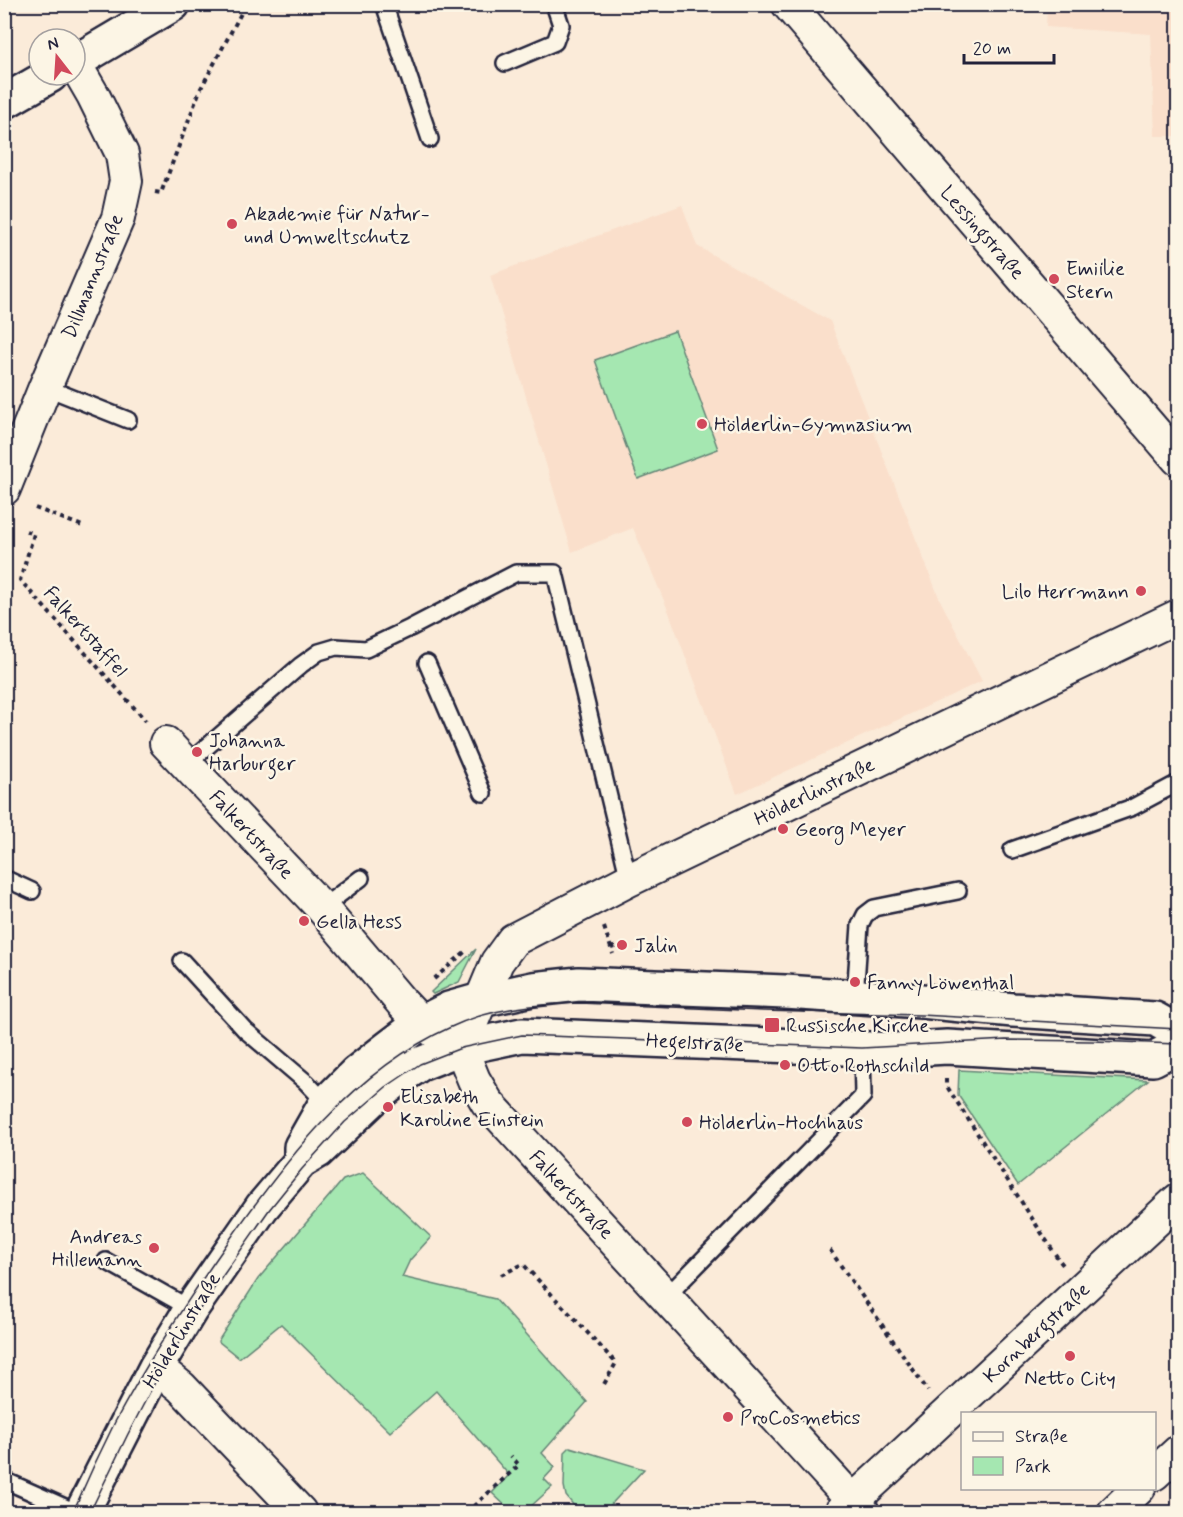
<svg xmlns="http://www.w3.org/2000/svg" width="1183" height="1517" font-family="Mynerve,sans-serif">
<rect width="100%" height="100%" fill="#fbebd9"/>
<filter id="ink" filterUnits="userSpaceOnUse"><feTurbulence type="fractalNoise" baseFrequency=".0167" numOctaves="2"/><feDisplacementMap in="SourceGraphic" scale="12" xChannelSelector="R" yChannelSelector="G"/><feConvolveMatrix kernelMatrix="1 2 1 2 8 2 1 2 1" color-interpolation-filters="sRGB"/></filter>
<g filter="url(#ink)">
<!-- built -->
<path fill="#fadfcb" d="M1047,5H1178V136H1155L1151,34L1046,27Z
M682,205L697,246L830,321L940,600L982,681L737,794L668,610L633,528L572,552L490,275Z"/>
<!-- green -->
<path fill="#a5e7b1" stroke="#648476" stroke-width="1.5" d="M675,331L718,449L638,479L595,360Z
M476,949L459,982L433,994L431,992Z
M959,1070L1148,1080L1018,1185L958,1095Z
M363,1173L431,1237L410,1260L402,1277L495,1299L587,1402L542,1453L555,1467L544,1479L552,1487L529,1508L532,1512H512L492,1493L509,1475L436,1391L390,1432L281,1324L239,1358L218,1341L258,1279L343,1180Z
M570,1447L644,1469L604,1512H579L566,1496L564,1486L565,1452Z"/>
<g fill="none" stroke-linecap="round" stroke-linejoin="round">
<defs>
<path id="service" d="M384,4L430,139
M505,63L555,42L561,25L554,4
M45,387L128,420
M427,663L483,793
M186,765L301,665L319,652L336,647L366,649L410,628L516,573H555L629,880
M1012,850L1133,807L1178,783
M4,878L32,891
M322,908L361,878
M182,961L245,1030L306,1082L326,1103
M855,997L860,925L865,915L874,908L958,891
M106,1261L191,1309
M666,1297L863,1096L862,1048
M4,1480L76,1512"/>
<path id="minor" d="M788,4L1178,459
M4,489L45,387L118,218L126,181L122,154L93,95L75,64
M166,743L322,908L403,1004L421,1023L461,1048L474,1080L487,1102L863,1512
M461,1048L497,962L513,940L629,880L1178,616
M156,1367L181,1387L300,1512
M1154,1474L1178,1452
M841,1512L1178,1200
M1114,1512L1139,1488"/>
<path id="tertiary" d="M75,62L173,4
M4,102L51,75
M301,1161V1147L326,1103L356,1073L388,1048L421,1023L449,1009L481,1000L533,989L579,984L785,992L921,1001L1013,1010L1155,1019L1178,1032
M82,1512L156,1367L191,1309L262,1207L301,1161L318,1151L374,1098L402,1076L420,1064L461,1048L522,1035L895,1050L947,1047L1153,1059L1178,1046"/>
</defs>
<!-- service casing -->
<use href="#service" stroke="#22223b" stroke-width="20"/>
<!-- minor casing -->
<use href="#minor" stroke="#22223b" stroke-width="36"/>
<!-- tertiary casing -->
<use href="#tertiary" stroke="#22223b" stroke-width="38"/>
<!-- path -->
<path stroke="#22223b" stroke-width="4" stroke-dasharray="4.5 4.5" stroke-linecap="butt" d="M155,192L161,193L200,90L246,4
M35,508L85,527
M26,531L34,534L20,580L146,721
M604,927L613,954
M611,948L617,946
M434,979L467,950
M946,1079V1085L1059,1260L1063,1265
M830,1250L928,1391
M501,1275L523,1264L616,1363L603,1386
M467,1512L519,1465L511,1456"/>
<!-- service -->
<use href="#service" stroke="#fcf5e5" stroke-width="15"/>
<!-- minor -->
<use href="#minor" stroke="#fcf5e5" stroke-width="32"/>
<!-- tertiary -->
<use href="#tertiary" stroke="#fcf5e5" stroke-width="33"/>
<!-- tram -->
<path stroke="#22223b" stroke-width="1.5" d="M73,1512C86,1482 100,1452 115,1422C148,1361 186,1302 226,1245C286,1159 353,1071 451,1027C491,1008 537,1004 580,1003L763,1011L921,1015L1178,1029
M90,1512L128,1434L161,1371L203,1304L269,1210L302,1169L345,1122L386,1087L420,1064L461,1048L522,1035L862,1048L1006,1040L1093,1041L1178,1044"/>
</g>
</g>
<!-- markers -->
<g fill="#d1495b" stroke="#fcf5e5" stroke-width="2">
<circle cx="232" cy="224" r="6"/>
<circle cx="1054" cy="279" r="6"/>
<circle cx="702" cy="424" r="6"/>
<circle cx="1141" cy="591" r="6"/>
<circle cx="197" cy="752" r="6"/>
<circle cx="783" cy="829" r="6"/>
<circle cx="304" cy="921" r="6"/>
<circle cx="622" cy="945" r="6"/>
<circle cx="855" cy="982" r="6"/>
<rect x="764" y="1017" width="16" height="16" rx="3"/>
<circle cx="785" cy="1065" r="6"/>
<circle cx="388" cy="1107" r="6"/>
<circle cx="687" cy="1122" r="6"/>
<circle cx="154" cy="1248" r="6"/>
<circle cx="1070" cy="1356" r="6"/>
<circle cx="728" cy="1417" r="6"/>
</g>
<g text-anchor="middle" stroke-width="5" stroke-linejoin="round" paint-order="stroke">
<!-- poi labels -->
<g font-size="20" fill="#22223b" stroke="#fcf5e5" text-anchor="start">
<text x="244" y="220">Akademie für Natur-<tspan x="244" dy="23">und Umweltschutz</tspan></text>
<text x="1066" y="275">Emiilie<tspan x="1066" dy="23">Stern</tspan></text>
<text x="714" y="431">Hölderlin-Gymnasium</text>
<text x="1129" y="598" text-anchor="end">Lilo Herrmann</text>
<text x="209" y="747">Johanna<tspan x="209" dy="23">Harburger</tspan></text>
<text x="795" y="836">Georg Meyer</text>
<text x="316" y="928">Gella Hess</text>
<text x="634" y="952">Jalin</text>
<text x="867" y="989">Fanny Löwenthal</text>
<text x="786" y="1032">Russische Kirche</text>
<text x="797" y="1072">Otto Rothschild</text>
<text x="400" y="1103">Elisabeth<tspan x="400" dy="23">Karoline Einstein</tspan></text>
<text x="699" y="1129">Hölderlin-Hochhaus</text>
<text x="142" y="1243" text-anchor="end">Andreas<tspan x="142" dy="23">Hillemann</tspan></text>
<text x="1070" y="1385" text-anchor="middle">Netto City</text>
<text x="740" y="1424">ProCosmetics</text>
</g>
<!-- street labels -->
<g font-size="20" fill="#22223b" stroke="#fcf5e5">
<text transform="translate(983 232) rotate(49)" y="7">Lessingstraße</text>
<text transform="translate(92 276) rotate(-68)" y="7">Dillmannstraße</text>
<text transform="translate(86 631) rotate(48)" y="7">Falkertstaffel</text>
<text transform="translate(814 791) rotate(-26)" y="7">Hölderlinstraße</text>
<text transform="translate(252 834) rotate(47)" y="7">Falkertstraße</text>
<text transform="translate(695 1042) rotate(3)" y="7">Hegelstraße</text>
<text transform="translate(572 1194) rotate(47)" y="7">Falkertstraße</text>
<text transform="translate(181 1330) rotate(-59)" y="7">Hölderlinstraße</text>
<text transform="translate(1036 1332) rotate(-43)" y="7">Kornbergstraße</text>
</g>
</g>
<!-- margin -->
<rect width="1183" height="1517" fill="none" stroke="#fcf5e5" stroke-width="24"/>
<rect x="12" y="12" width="1159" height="1493" fill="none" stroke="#22223b" stroke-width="2" filter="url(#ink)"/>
<!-- legend -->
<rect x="961" y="1412" width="195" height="78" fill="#fcf5e5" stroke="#a5a1a1" stroke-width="1.5"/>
<rect x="973" y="1432" width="30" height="9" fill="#fcf5e5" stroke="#a5a1a1" stroke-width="1.5"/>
<text x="1015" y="1442" font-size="18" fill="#22223b">Straße</text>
<rect x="973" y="1457" width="30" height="18" fill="#a5e7b1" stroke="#a5a1a1" stroke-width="1.5"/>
<text x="1015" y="1472" font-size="18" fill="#22223b">Park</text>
<!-- north arrow -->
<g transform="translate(57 57) rotate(343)"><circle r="28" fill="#fcf5e5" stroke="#a5a1a1" stroke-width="1.5"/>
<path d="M0-4.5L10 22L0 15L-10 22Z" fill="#d1495b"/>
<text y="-9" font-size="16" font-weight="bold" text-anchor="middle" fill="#22223b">N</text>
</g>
<!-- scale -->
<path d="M964 54v9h90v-9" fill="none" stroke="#22223b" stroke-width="3"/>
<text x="973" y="54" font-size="18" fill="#22223b" stroke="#fcf5e5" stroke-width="4.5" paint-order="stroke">20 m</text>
</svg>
